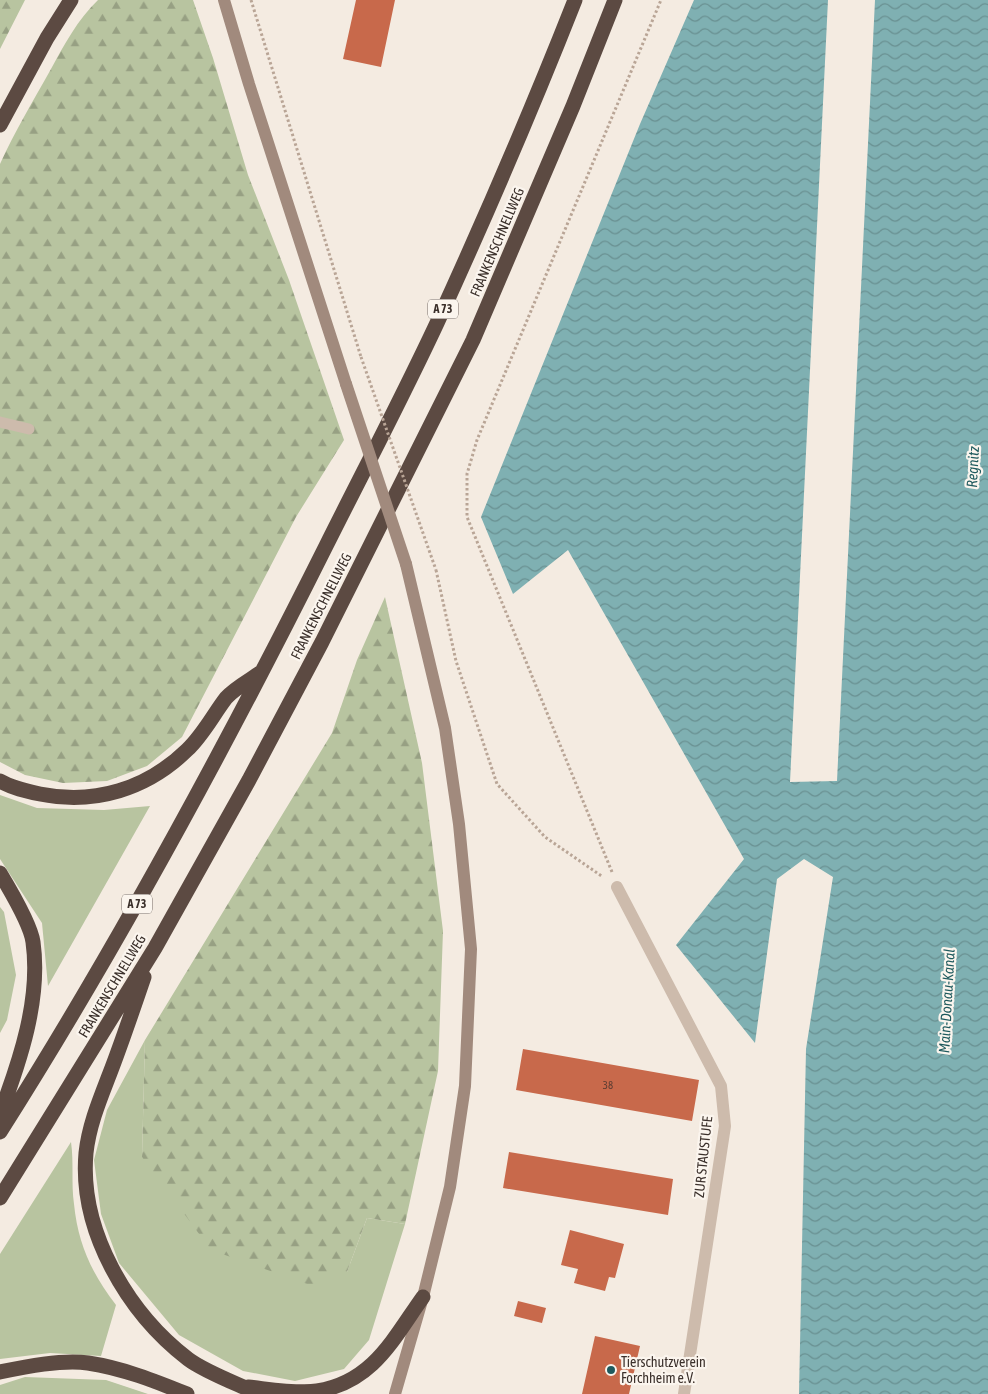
<svg xmlns="http://www.w3.org/2000/svg" width="988" height="1394" font-family="'Asap Condensed',sans-serif">
<defs>
<pattern id="forest-firs" width="22" height="20" patternUnits="userSpaceOnUse" patternTransform="scale(1.25)"><rect width="22" height="20" fill="#b8c4a0"/><path d="M5 1l3.5 6h-7zM16 11l3.5 6h-7z" fill="#97a083"/></pattern>
<pattern id="water-waves" width="16" height="10" patternUnits="userSpaceOnUse" patternTransform="scale(1.25)"><rect width="16" height="10" fill="#7fb0b2"/><path d="M0 5q4-4 8 0t8 0" fill="none" stroke="#699091"/></pattern>
</defs>
<rect width="100%" height="100%" fill="#f4ebe1"/>
<!-- green -->
<path fill="#b8c4a0" d="M0,795L37,808L104,810L150,806L48,986L42,923L0,859Z
M0,907L4,912L16,975L7,1020L0,1033Z
M145,1040L142,1157L347,1272L367,1218L405,1224L369,1340L344,1369L295,1381L243,1371L179,1335L119,1263L101,1214L94,1160L107,1110Z
M71,1142C74,1163 71,1183 74,1204C78,1244 92,1274 116,1305L101,1356L50,1353L0,1359V1254Z
M25,1377L106,1380L148,1394H0V1385Z"/>
<!-- forest -->
<path fill="url(#forest-firs)" d="M0,0H25L0,49Z
M98,0H193L213,58L248,175L289,280L344,440L296,517L182,737L147,766L107,781L63,783L25,775L0,762V164C15,131 33,101 51,69C64,45 78,19 98,0Z
M385,597L422,763L443,931L438,1071L405,1224L367,1218L347,1272L310,1285L211,1250L142,1157L145,1040L332,733L357,660Z"/>
<!-- water -->
<path fill="url(#water-waves)" d="M694,0H828L790,782L837,781L875,0H988V1394H799L806,1049L833,877L804,859L777,879L755,1043L676,945L744,859L568,550L513,594L481,517L640,124Z"/>
<!-- building -->
<path fill="#c8694b" d="M356,0H395L381,67L343,59Z
M523,1049L699,1080L692,1121L516,1090Z
M509,1152L673,1179L668,1215L503,1188Z
M570,1230L624,1244L615,1278L609,1277L605,1291L574,1283L578,1269L561,1265Z
M518,1301L546,1308L542,1323L514,1316Z
M595,1336L640,1346L629,1394H582Z"/>
<g fill="none" stroke-linecap="round" stroke-linejoin="round">
<!-- path -->
<path stroke="#b9a596" stroke-width="3" stroke-dasharray="2.5 2.5" stroke-linecap="butt" d="M251,0L361,357
M436,570L456,661L497,784L545,837L603,877
M612,872L467,517V474L477,440L661,0"/>
<!-- service -->
<path stroke="#cdbbac" stroke-width="11" d="M0,422L29,429"/>
<!-- minor -->
<path stroke="#cdbbac" stroke-width="12" d="M617,887L721,1086L725,1126L684,1394"/>
<!-- secondary -->
<path stroke="#a18a7d" stroke-width="12" d="M224,0L249,84L346,384
M395,1394L423,1297L450,1187L465,1086L471,949L459,824L445,728L406,564"/>
<!-- motorway -->
<path stroke="#5c4a42" stroke-width="15" d="M0,125L47,38L71,0
M0,781C12,788 26,791 40,794C95,805 147,789 187,750C203,735 213,715 226,698C235,688 250,680 260,673
M0,873C9,888 31,926 33,942C41,999 20,1061 0,1114
M144,977C133,1009 122,1042 110,1073C100,1099 89,1125 86,1153C79,1231 128,1313 188,1359C205,1372 238,1384 259,1394
M0,1132C120,943 226,746 326,546C363,472 402,398 437,323C486,216 532,109 575,0
M0,1198L155,948L249,780L322,642L473,340L573,106L615,0
M0,1372C24,1367 63,1359 88,1363C122,1368 155,1381 187,1394
M248,1387C268,1389 298,1394 317,1391C373,1382 393,1339 423,1297"/>
<!-- path-bridge -->
<path stroke="#b9a596" stroke-width="3" stroke-dasharray="2.5 2.5" stroke-linecap="butt" d="M361,357L436,570"/>
<!-- secondary-bridge -->
<path stroke="#a18a7d" stroke-width="12" d="M346,384L406,564"/>
</g>
<!-- markers -->
<circle fill="#1f5a5e" stroke="#fbf5ee" stroke-width="2" cx="611" cy="1370" r="5"/>
<g text-anchor="middle" stroke-width="4.5" stroke-linejoin="round" paint-order="stroke">
<!-- number labels -->
<g font-size="11" fill="#5e3e33">
<text x="608" y="1089">38</text>
</g>
<!-- shield labels -->
<g fill="#fbf5ee" stroke="#756b66" stroke-width="1">
<rect x="428" y="299.5" width="30" height="19" rx="4"/>
<rect x="122" y="894.5" width="30" height="19" rx="4"/>
</g>
<g font-size="12" font-weight="bold" fill="#3b302b">
<text x="443" y="313">A 73</text>
<text x="137" y="908">A 73</text>
</g>
<!-- street labels -->
<g font-size="14" fill="#3b302b" stroke="#fbf5ee">
<text transform="translate(497 242) rotate(-67)" y="5">FRANKENSCHNELLWEG</text>
<text transform="translate(321 606) rotate(-63)" y="5">FRANKENSCHNELLWEG</text>
<text transform="translate(112 986) rotate(-59)" y="5">FRANKENSCHNELLWEG</text>
<text transform="translate(703 1157) rotate(-84)" y="5">ZUR STAUSTUFE</text>
</g>
<!-- poi labels -->
<g font-size="14" fill="#3b302b" stroke="#fbf5ee" text-anchor="start">
<text x="621" y="1367">Tierschutzverein<tspan x="621" dy="16">Forchheim e.V.</tspan></text>
</g>
<!-- water labels -->
<g font-size="15" font-style="italic" fill="#1f5a5e" stroke="#fbf5ee">
<text transform="translate(973 467) rotate(-87)" y="5">Regnitz</text>
<text transform="translate(947 1001) rotate(-87)" y="5">Main-Donau-Kanal</text>
</g>
</g>
</svg>
